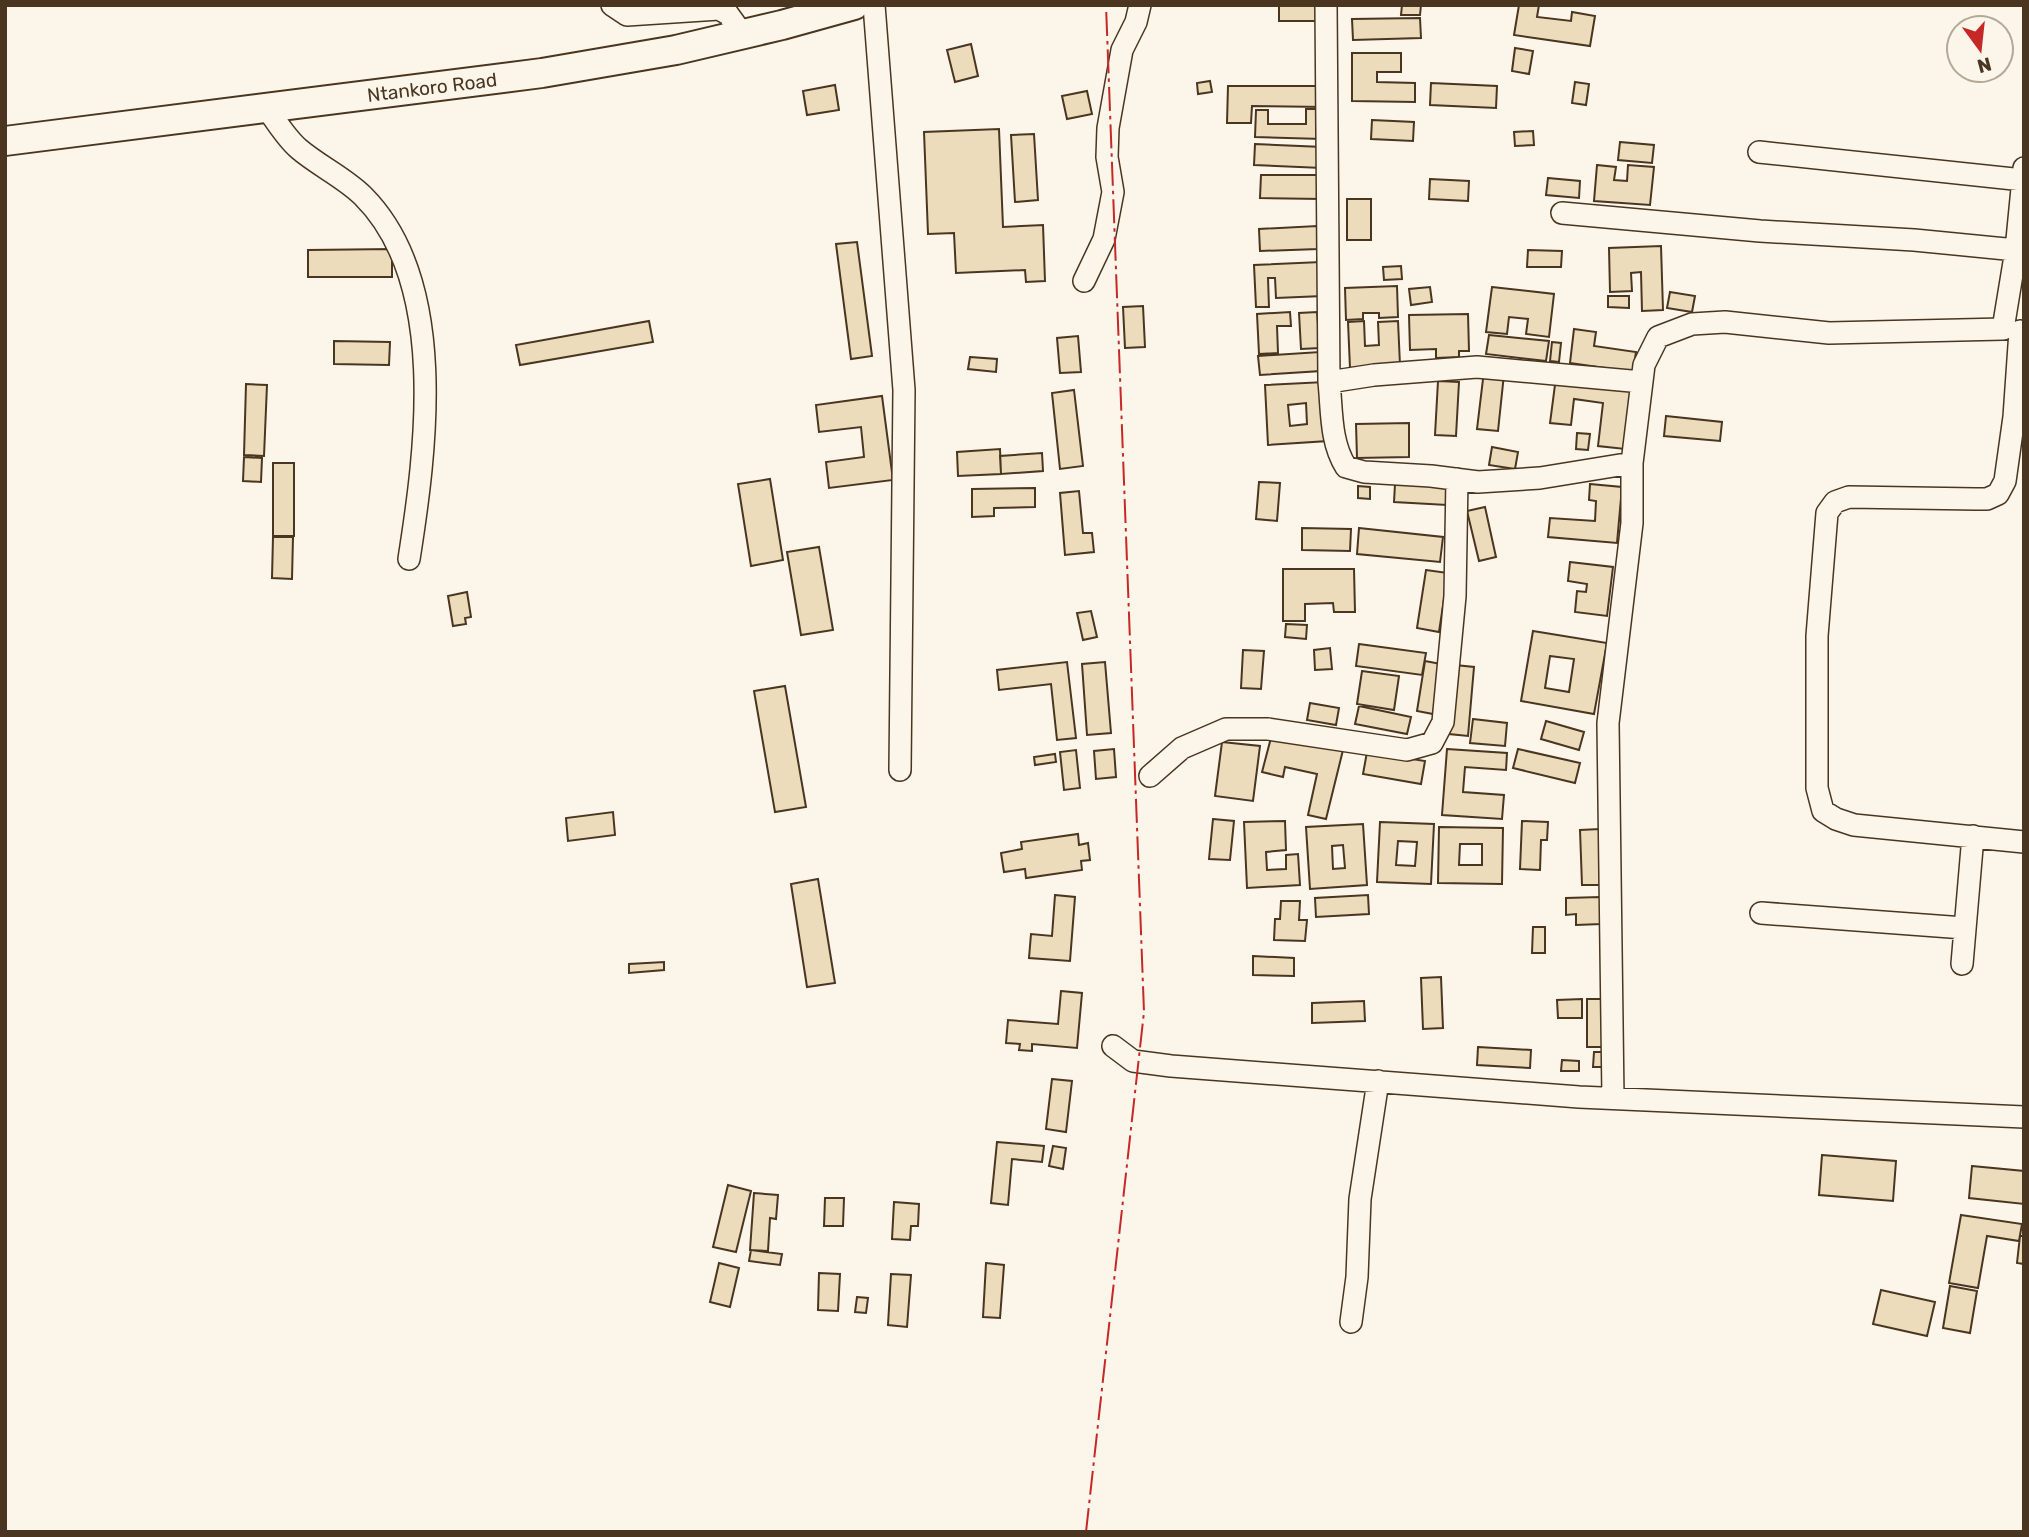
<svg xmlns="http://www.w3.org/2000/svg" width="2029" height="1537" font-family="Rubik,sans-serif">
<rect width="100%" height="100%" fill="#fbf6e9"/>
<!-- building -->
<path fill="#ecdcbc" stroke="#4a3520" stroke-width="2" fill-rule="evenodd" d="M1279,5H1317V21H1279Z
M1402,5H1421L1420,15H1401Z
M1519,5H1539L1537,17L1571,21L1572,12L1595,16L1590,46L1514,35Z
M1420,18L1421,38L1353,40L1352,19Z
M971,44L978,76L955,82L947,50Z
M1515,48L1533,51L1529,74L1512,71Z
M1352,53H1401V72H1377V82L1415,83V102L1352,101Z
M1210,81L1212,92L1198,94L1197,83Z
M1575,82L1589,84L1586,105L1572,103Z
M1431,83L1497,86L1496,108L1430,105Z
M835,85L839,110L807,115L803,91Z
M1228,86H1325L1324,107L1252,106L1251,123H1227Z
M1087,91L1092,114L1067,119L1062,96Z
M1306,109H1323L1322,139L1255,137L1256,110H1268V124H1306Z
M1372,120L1414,122L1413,141L1371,139Z
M999,129L1003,227L1043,225L1045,281L1026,282L1025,270L956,273L954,233L928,234L924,132Z
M1533,131L1534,145L1515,146L1514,132Z
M1034,134L1038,200L1015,202L1011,135Z
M1620,142L1654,145L1652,163L1618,160Z
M1255,144L1323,147L1322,168L1254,165Z
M1597,165L1616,167L1614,180L1627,181L1628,165L1654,167L1650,205L1594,201Z
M1261,175H1322V199L1260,198Z
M1548,178L1580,181L1579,198L1546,195Z
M1430,179L1469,181L1468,201L1429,199Z
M1347,199H1371V240H1347Z
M1317,226L1318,249L1260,251L1259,229Z
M857,242L872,356L851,359L836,244Z
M1661,246L1663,310L1642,311L1641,272L1631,273L1632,291L1610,292L1609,248Z
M392,249V277H308V250Z
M1528,250L1562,251L1561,267H1527Z
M1321,262L1323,296L1276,298L1275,278H1268L1269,307H1256L1254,265Z
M1401,266L1402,279L1384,280L1383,267Z
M1397,286L1398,317L1379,318V313H1363V319L1346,320L1345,288Z
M1430,287L1432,302L1411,305L1409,289Z
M1492,287L1554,294L1549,337L1526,334L1528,319L1509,317L1507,334L1486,332Z
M1670,292L1695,296L1692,312L1667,308Z
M1608,296H1629V308L1608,307Z
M1143,306L1145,347L1125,348L1123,307Z
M1290,312L1291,326H1277L1278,353L1259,354L1257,314Z
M1317,312L1320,348L1301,349L1299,313Z
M1468,314L1469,351H1459V357L1436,358V349L1410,350L1409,315Z
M649,321L653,342L520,365L516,345Z
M1364,321L1365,346L1379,345L1378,322L1398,321L1400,365L1350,368L1348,322Z
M1574,329L1596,332L1594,346L1636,352L1633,372L1570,363Z
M1489,335L1549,341L1546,361L1486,354Z
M1078,336L1081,372L1060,373L1057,338Z
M334,341L390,342L389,365L334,364Z
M1552,342L1561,343L1559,362L1550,361Z
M1320,352L1321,371L1260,375L1258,356Z
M970,357L997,359L996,372L968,369Z
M1484,371L1504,374L1498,431L1477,429Z
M1556,377L1632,386L1625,449L1598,446L1603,403L1574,399L1571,425L1550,423Z
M1438,381L1459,382L1456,436L1435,435Z
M1325,382L1328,441L1268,445L1265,385ZM1306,403L1307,424L1290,426L1288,405Z
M246,384L267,385L264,456L244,455Z
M1074,390L1083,466L1060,469L1052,393Z
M882,396L893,480L829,488L826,462L864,457L861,427L819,432L816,405Z
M1666,416L1722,422L1720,441L1664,436Z
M1409,423V457L1357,458L1356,424Z
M1577,433L1590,434L1588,450L1576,449Z
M1492,447L1518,452L1515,469L1489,465Z
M1000,449L1001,474L958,476L957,452Z
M1042,453L1043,471L1001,474L1000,456Z
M244,457L262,458L261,482L243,481Z
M273,463H294V536H273Z
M770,479L783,560L751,566L738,484Z
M1259,482L1280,483L1277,521L1256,519Z
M1395,484L1448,486L1447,505L1394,502Z
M1590,484L1622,487L1617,543L1548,537L1550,518L1595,521L1596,501L1589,500Z
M1358,486L1370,487V499L1358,498Z
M1035,488V507L994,508V516L972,517V489Z
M1079,491L1083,533H1092L1094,552L1065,555L1060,493Z
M1485,507L1496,557L1479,561L1467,511Z
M1302,528L1351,529L1350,551L1302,550Z
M1359,528L1443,537L1440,562L1357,554Z
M273,537H293L292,579L272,578Z
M819,547L833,630L801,635L787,552Z
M1570,562L1613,567L1607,616L1575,612L1577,591L1586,592L1587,584L1568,581Z
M1283,569H1354L1355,612H1334L1333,603L1305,604V621H1283Z
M1426,570L1448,573L1439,632L1417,628Z
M467,592L471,617L465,618L466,624L453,626L448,596Z
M1091,611L1097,637L1083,640L1077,613Z
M1286,624L1307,625L1306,639L1285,637Z
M1533,631L1607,643L1594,714L1521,701ZM1550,656L1574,659L1569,692L1545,688Z
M1359,644L1426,653L1422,675L1356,666Z
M1330,648L1332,669L1315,670L1314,650Z
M1243,650L1264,651L1261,689L1241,688Z
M1425,661L1441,664L1433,714L1417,711Z
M1067,662L1076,738L1057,740L1051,684L999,690L997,670Z
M1105,662L1111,733L1087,735L1082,664Z
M1455,665L1474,667L1468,736L1449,734Z
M1362,671L1399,676L1394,710L1357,704Z
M785,686L806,807L775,812L754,691Z
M1310,703L1339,708L1336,725L1307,720Z
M1359,706L1411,717L1407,734L1355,724Z
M1473,719L1507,723L1505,746L1470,743Z
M1546,721L1584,732L1579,750L1541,739Z
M1272,734L1343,750L1326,819L1308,815L1317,774L1285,767L1283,777L1262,772Z
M1222,742L1260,746L1253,801L1215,796Z
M1114,749L1116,777L1096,779L1094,751Z
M1447,749L1507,753L1506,770L1465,767L1463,792L1504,795L1502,819L1442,815Z
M1518,749L1580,763L1575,783L1513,768Z
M1076,750L1080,788L1064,790L1060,752Z
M1367,752L1425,761L1421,784L1363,774Z
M1055,754L1056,762L1035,765L1034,757Z
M613,812L615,835L568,841L566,818Z
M1213,819L1234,821L1230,860L1209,859Z
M1285,821L1286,850L1266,852L1267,870L1286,869V855L1298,854L1300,885L1247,888L1244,822Z
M1522,821L1548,822L1547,840H1541L1540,870L1520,869Z
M1380,822L1434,824L1431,884L1377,882ZM1398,841L1417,842L1415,866L1396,865Z
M1363,824L1367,885L1310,889L1306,827ZM1343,845L1345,868L1333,869L1332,846Z
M1439,827L1503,828L1502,884L1438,883ZM1460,844H1482V865H1459Z
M1600,829L1601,885H1582L1580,830Z
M1078,834L1079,845L1088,843L1090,860L1081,861L1082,870L1026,878L1025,869L1004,872L1001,853L1022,849L1021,842Z
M818,879L835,983L807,987L791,884Z
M1055,895L1075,897L1070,961L1029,958L1031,934L1052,936Z
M1368,895L1369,914L1316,917L1315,898Z
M1600,897L1601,924L1576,925V914L1566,915V898Z
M1281,901H1300L1299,920H1307L1305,941L1274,940L1275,919H1280Z
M1533,927H1545V953H1532Z
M1253,956L1294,958V976L1253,975Z
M664,962V970L629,973V964Z
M1441,977L1443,1028L1423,1029L1421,978Z
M1061,991L1082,993L1077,1048L1032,1044V1051L1019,1050L1020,1044L1006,1043L1008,1020L1058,1024Z
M1582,999V1018H1558L1557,1000Z
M1587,999H1605V1047H1587Z
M1364,1001L1365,1021L1312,1023V1003Z
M1478,1047L1531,1050L1530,1068L1477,1065Z
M1594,1052H1603L1602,1067H1593Z
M1562,1060L1579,1061V1071H1561Z
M1052,1079L1072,1081L1066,1132L1046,1129Z
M997,1142L1044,1146L1042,1162L1012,1159L1008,1205L991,1203Z
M1053,1146L1066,1148L1063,1169L1049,1166Z
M1822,1155L1896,1161L1893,1201L1819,1195Z
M1972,1166L2024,1171V1204L1969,1198Z
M728,1185L751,1191L736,1252L713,1247Z
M754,1193L778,1195L776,1219L770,1218L768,1251L750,1250Z
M825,1198H844L843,1226H824Z
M894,1202L919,1204L918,1226H911L910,1240L892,1239Z
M1961,1215L2022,1224L2019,1241L1987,1236L1978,1288L1949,1283Z
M2020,1236H2024V1264L2017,1263Z
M751,1250L782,1254L780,1265L749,1261Z
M719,1263L739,1268L730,1307L710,1302Z
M986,1263L1004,1265L1000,1318L983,1317Z
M819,1273L840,1274L838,1311L818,1310Z
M891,1274L911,1275L907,1327L888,1325Z
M1950,1286L1977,1291L1970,1333L1943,1328Z
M1881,1290L1935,1302L1927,1336L1873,1324Z
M857,1297L868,1298L866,1313L855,1312Z"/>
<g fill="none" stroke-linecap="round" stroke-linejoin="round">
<defs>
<path id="minor" d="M612,5L627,15L719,9L728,14L743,35
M874,5L904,390L900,770
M1326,5L1329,382C1332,410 1330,442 1346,467L1364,472L1431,476L1478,482L1540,478L1632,463
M266,107C276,121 286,138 299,149C319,166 345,178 363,196C449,282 426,451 409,559
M1759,152L2023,180
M1562,213L1760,231L1914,240L2016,250
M1084,281L1104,239L1113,192L1107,157L1108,128L1122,50L1136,22L1140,5
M2020,331L2014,417L2005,481L1998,494L1987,499H1976L1849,497L1835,502L1827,513L1817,636V788L1823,811L1836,819L1854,825L2024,842
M1329,382L1374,375L1477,367L1642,382
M1150,776L1182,748L1226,729H1268L1407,750L1432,743L1443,722L1455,596L1457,479
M1761,913L1964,928
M1962,964L1973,836
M1113,1046L1133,1061L1171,1066L1579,1097L2024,1117
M1613,1098L1608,723L1632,523V463L1644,365L1658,337L1692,324L1725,322L1829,333L2003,329L2016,250L2024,168
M1351,1322L1357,1277L1360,1199L1378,1081"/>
<path id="major" d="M5,141L542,73L676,50L782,25L854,5"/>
</defs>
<!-- minor casing -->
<use href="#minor" stroke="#4a3520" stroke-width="24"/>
<!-- major casing -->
<use href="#major" stroke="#4a3520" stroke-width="32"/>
<!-- minor -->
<use href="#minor" stroke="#fbf6e9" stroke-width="21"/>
<!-- major -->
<use href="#major" stroke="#fbf6e9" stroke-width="28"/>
<!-- power -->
<path stroke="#c62828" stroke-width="2" stroke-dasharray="24 5 3.5 5" stroke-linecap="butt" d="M1086,1532L1144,1012L1106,5"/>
</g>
<g text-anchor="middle" stroke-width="5" stroke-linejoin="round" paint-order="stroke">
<!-- street labels -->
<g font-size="19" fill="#4a3520" stroke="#fbf6e9">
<text transform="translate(432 87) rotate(-7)" y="7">Ntankoro Road</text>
</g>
</g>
<!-- border -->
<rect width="2029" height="1537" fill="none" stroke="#4a3520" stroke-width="14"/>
<!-- north arrow -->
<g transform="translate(1980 49) rotate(165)"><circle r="33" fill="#fbf6e9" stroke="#b4a999" stroke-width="2"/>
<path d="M0-5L12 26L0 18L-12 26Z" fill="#c62828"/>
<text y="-10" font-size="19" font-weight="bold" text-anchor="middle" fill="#4a3520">N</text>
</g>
</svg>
